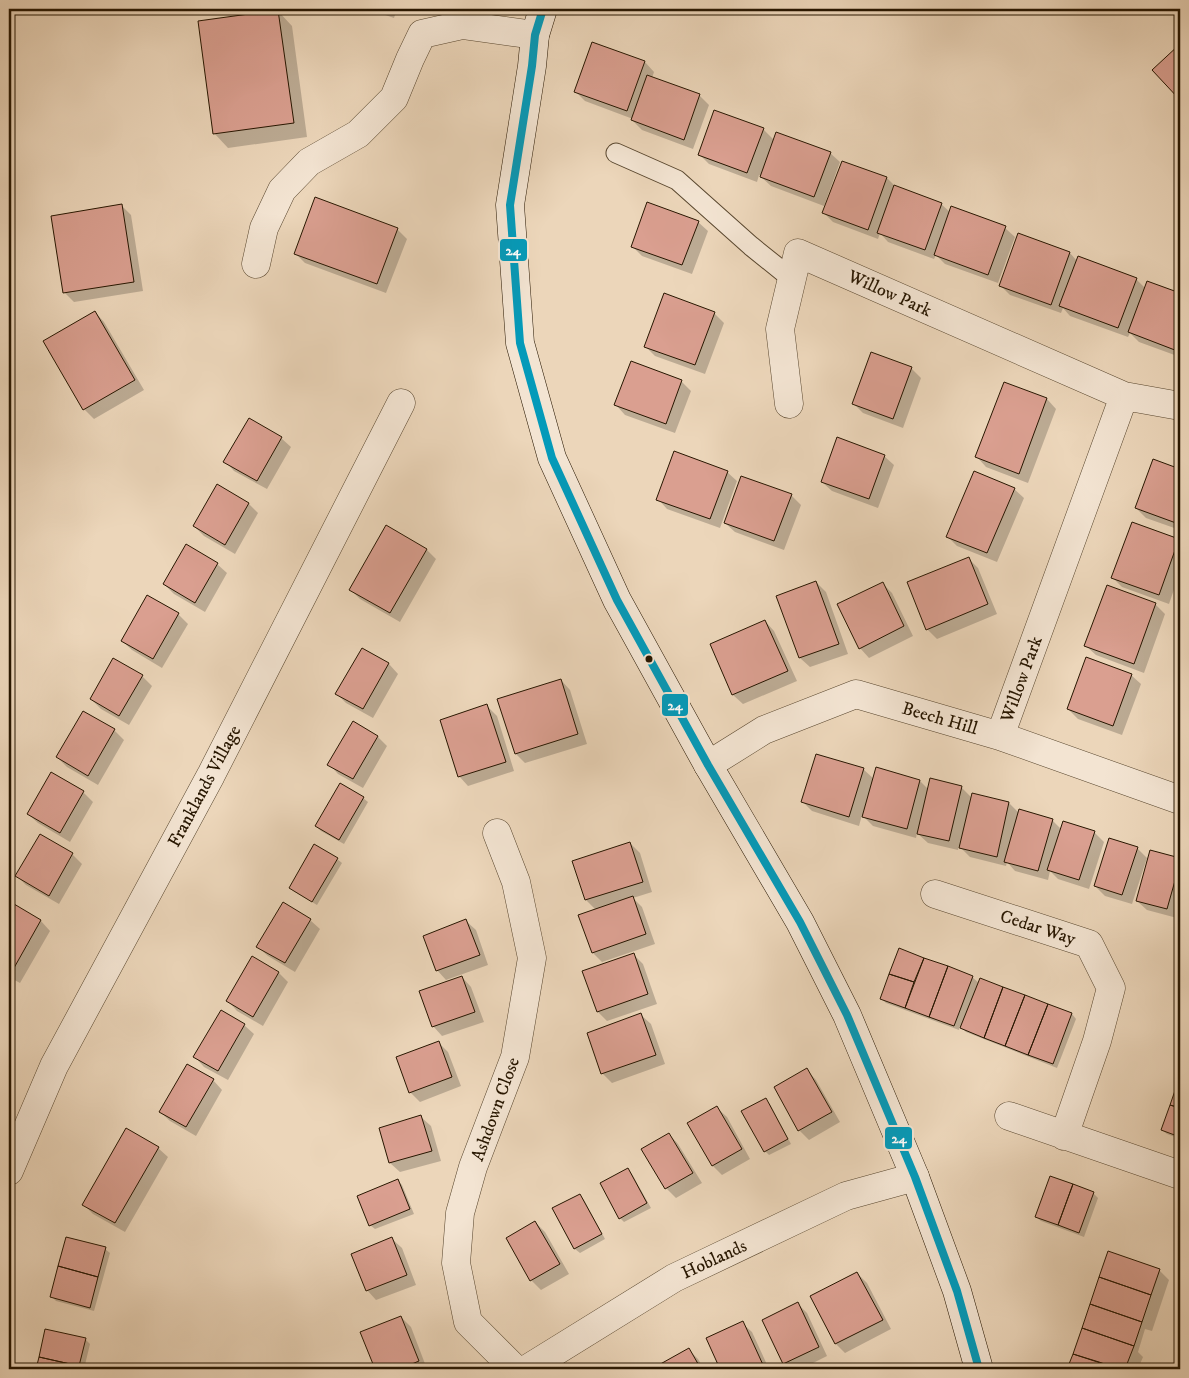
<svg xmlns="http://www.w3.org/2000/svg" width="1189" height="1378" font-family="'IM FELL DW Pica',serif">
<rect width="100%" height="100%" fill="#ecd6ba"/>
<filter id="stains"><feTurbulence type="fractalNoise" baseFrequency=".004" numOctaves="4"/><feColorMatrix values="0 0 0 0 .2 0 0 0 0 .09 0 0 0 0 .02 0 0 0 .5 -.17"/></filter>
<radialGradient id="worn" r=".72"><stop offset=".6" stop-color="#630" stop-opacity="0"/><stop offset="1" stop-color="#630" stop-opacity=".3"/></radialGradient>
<!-- shadow -->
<path fill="#0003" d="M368,9H397L394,18Z
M278,11L292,26L307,137L228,148L214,133Z
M592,43L645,62L654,72L652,78L699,95L709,105L693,149L642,130L632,120L633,119L585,101L575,91Z
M1180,46V98L1154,70Z
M763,129L774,140L830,153L840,162L824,206L771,186L759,175L757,182L709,164L699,154Z
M843,162L887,178L896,187L941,204L950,212L1005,228L1015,237L998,283L945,264L936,255L934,259L888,242L880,233L878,239L833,222L824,213Z
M122,206L131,215L143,291L74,302L64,292Z
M698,222L708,231L692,274L642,256L632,246Z
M397,229L407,239L386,293L305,263L295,253Z
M1070,253L1077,261L1136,279L1145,288L1147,282L1180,294V357L1139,342L1130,333L1128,337L1070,316L1063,308L1061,313L1010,295L1000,285Z
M95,312L104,322L144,390L94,419L84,409Z
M714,313L724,323L705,374L655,356L646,347Z
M911,368L921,378L903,428L863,413L853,403Z
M681,381L691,391L675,433L625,415L616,405Z
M1004,384L1047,399L1056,409L1028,483L986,467L977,457Z
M281,438L291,447L267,489L234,471L225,461Z
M884,456L894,465L878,508L832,491L822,482Z
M1154,461L1180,471V530L1146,518L1136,508Z
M727,472L737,481L720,528L667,509L658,499Z
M218,486L249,504L258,513L235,554L204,536L194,526Z
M1014,489L1024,498L997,562L957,546L948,537Z
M791,495L801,505L784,550L735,532L725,523Z
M1133,524L1179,541L1180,542V572L1169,604L1122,587L1113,578Z
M427,550L436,559L400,622L360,599L350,589Z
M968,558L978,568L997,614L937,639L927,629Z
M217,564L227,573L205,612L174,594L164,584Z
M816,582L826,592L848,654L810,667L800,658Z
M883,584L892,593L913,636L869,658L860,648Z
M1155,604L1165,614L1144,673L1096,655L1086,646Z
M178,614L188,624L162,668L132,650L122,641Z
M765,621L774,631L797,681L743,704L733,695L711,644Z
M363,649L389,664L398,674L373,718L346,703L337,694Z
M1131,675L1141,684L1122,735L1078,719L1068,709Z
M142,676L152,686L129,725L101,709L91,699Z
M561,680L570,690L587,744L525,763L516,754Z
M487,706L497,716L514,771L468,786L459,776Z
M83,712L114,730L124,740L98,785L67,767L57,757Z
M378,737L387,746L363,788L338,774L329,764Z
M863,769L874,779L920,781L929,790L961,787L972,798L973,795L1009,803L1019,813L1052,820L1061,829L1094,832L1104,842L1089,889L1058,879L1050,871L1048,880L1015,871L1007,862L1006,866L970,857L959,846L958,850L928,843L917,833L916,838L873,826L862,815L859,826L812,811L803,802Z
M83,792L93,802L70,842L38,823L28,814Z
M363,798L368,802L344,844L321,831L316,826Z
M40,836L72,854L82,864L59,904L26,885L17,876Z
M630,843L640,853L652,892L633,898L642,907L655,944L602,962L593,953L596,910L586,900Z
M1137,848L1147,858L1132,904L1105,896L1095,886Z
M1151,851L1180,860V905L1177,918L1147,910L1137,901Z
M337,859L342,863L317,905L295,892L290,888Z
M9,903L41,921L50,931L20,983L9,977Z
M310,920L320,929L295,972L268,956L258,947Z
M466,921L476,930L488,965L446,980L437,970Z
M899,950L972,977L979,983L980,979L1072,1014L1076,1019L1057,1068L966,1032L960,1026L959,1030L886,1003L881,998Z
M633,954L643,964L657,1004L607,1021L598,1012Z
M253,958L279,973L288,982L263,1026L237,1011L228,1001Z
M462,977L471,987L484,1022L442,1036L433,1026Z
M641,1015L651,1024L665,1064L612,1083L603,1074L588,1034Z
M244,1025L254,1034L228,1080L204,1067L195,1057Z
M438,1042L448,1052L461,1086L420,1102L410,1092Z
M807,1070L816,1080L840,1122L809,1140L799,1130Z
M1180,1078V1139L1167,1134L1162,1130Z
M213,1080L222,1090L196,1136L170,1121L160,1112Z
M765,1100L770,1104L791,1144L769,1155L765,1151Z
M717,1108L727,1117L750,1159L722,1175L713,1166Z
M421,1117L431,1126L441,1161L400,1172L390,1163Z
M669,1134L678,1144L702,1183L676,1198L666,1188L643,1149Z
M158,1148L168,1157L125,1232L93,1214L83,1204Z
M628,1169L632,1174L651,1208L624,1222L620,1218Z
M1051,1177L1094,1194L1098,1198L1084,1237L1041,1221L1036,1217Z
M398,1181L402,1185L414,1214L375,1229L370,1225Z
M580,1195L584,1200L605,1239L580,1253L575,1249L554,1209Z
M535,1222L545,1232L569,1274L541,1290L531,1280Z
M392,1239L402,1248L416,1285L376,1300L367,1290Z
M105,1249L110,1253L94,1311L56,1301L52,1297Z
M1159,1270L1169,1280L1152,1331L1145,1329L1138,1352L1143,1357L1138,1369L1123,1368V1369H1068L1083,1328Z
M857,1273L867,1283L891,1329L845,1353L836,1344Z
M798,1304L807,1313L827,1356L801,1369H790L784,1363Z
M401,1317L411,1327L427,1369H376L362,1333Z
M742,1323L752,1332L769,1369H721L707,1339Z
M46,1330L85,1339L90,1344L84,1369H37Z
M689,1350L698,1359L704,1369H658L656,1367Z"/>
<!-- building -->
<path fill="#da9f90" stroke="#271600" d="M278,10L294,123L213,134L198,21Z
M592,42L645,61L627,111L574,92Z
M1180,44V100L1152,70Z
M647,75L700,94L684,140L631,120Z
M714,110L764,128L747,173L698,155Z
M776,132L831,152L814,197L760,177Z
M842,161L887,177L868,230L822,213Z
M894,185L942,203L925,250L877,233Z
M315,197L398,228L377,284L294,254Z
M647,202L699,221L682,265L631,247Z
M122,204L134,282L63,293L51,216Z
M951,206L1006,226L988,275L934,255Z
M1018,233L1070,252L1051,305L999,286Z
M1078,256L1137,278L1118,328L1059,306Z
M1147,281L1180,293V352L1128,332Z
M664,293L715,312L695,365L644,347Z
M95,311L135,380L83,410L43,341Z
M871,352L912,367L893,419L852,404Z
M631,361L682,380L666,424L614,405Z
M1004,382L1047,398L1019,474L975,457Z
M249,418L282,437L257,481L223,462Z
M837,437L885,455L869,499L821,482Z
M674,451L728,471L710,519L656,500Z
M1153,459L1180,469V512L1176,523L1135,508Z
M974,471L1015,488L987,553L946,537Z
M741,476L792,494L774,541L724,523Z
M217,484L249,503L225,545L193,526Z
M1132,522L1179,539L1159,595L1111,578Z
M386,525L427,549L390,613L349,590Z
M186,544L218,563L195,603L163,584Z
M969,557L988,604L926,630L907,582Z
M816,581L839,644L799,658L776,596Z
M883,582L904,626L859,649L837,604Z
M1107,585L1156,603L1134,664L1084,646Z
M147,595L179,613L153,659L121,641Z
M765,620L788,671L732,695L710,644Z
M362,648L389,663L363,709L335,694Z
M1086,657L1132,674L1113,726L1067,709Z
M113,658L143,675L119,716L90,699Z
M561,679L578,734L515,754L497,699Z
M487,704L506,762L458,777L440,720Z
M83,711L115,729L88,776L56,757Z
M353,721L378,736L353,779L327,765Z
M816,754L864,768L849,817L801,802Z
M876,767L920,780L907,829L862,817Z
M51,772L84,791L60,833L27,814Z
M930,778L962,786L949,841L917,834Z
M340,783L364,797L339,840L315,826Z
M972,793L1009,802L997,857L959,848Z
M1019,809L1053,819L1038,871L1004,862Z
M1063,821L1095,831L1079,880L1047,870Z
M40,834L73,853L49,896L15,876Z
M1109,838L1138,847L1122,895L1094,886Z
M630,842L643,882L585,900L572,861Z
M314,844L338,858L312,902L289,888Z
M1150,850L1180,858V863L1167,909L1136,901Z
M633,896L646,934L592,953L578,915Z
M9,901L41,920L10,975L9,974Z
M283,902L311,919L285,963L256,947Z
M466,919L480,955L436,971L423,936Z
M899,948L924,958L914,982L889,974Z
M634,953L648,994L597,1012L582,971Z
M252,956L279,972L253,1017L226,1001Z
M924,958L948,966L929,1017L905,1008Z
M948,966L973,976L954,1026L929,1017Z
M889,974L914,982L905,1008L880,999Z
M462,976L475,1012L432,1027L419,991Z
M980,978L1003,987L984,1038L960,1028Z
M1003,987L1025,995L1005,1046L984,1038Z
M1025,995L1048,1004L1028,1055L1005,1046Z
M1048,1004L1072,1013L1053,1064L1028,1055Z
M221,1010L245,1024L218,1071L193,1057Z
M641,1013L656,1055L601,1074L587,1033Z
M439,1041L452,1077L409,1093L396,1057Z
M187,1064L214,1079L186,1127L159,1112Z
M807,1068L832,1112L798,1131L774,1087Z
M1179,1079L1180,1080V1108L1170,1105Z
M766,1098L788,1139L764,1152L741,1111Z
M1170,1105L1180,1108V1137L1161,1130Z
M717,1106L742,1149L712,1166L687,1123Z
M421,1115L432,1151L389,1163L379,1128Z
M126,1128L159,1147L115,1223L82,1205Z
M669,1133L693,1173L665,1189L641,1149Z
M628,1168L647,1203L619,1219L600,1183Z
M1050,1176L1073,1184L1058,1225L1035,1217Z
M398,1179L410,1209L369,1226L357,1196Z
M1073,1184L1094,1192L1079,1233L1058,1225Z
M580,1194L602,1234L574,1249L552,1208Z
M535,1221L560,1264L530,1281L506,1238Z
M66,1237L106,1247L98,1277L58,1266Z
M392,1237L407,1275L366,1291L351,1254Z
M1108,1251L1160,1269L1151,1295L1099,1277Z
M58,1266L98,1277L90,1308L50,1297Z
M857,1272L883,1320L835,1344L810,1296Z
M1099,1277L1151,1295L1142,1322L1090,1304Z
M798,1302L819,1347L783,1364L762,1320Z
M1090,1304L1142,1322L1134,1346L1082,1328Z
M401,1316L419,1361L400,1369H375L360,1332Z
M743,1321L764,1367L760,1369H720L706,1338Z
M1082,1328L1134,1346L1125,1369H1119L1073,1354Z
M45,1329L86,1338L79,1366L39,1357Z
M689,1348L701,1369H656L655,1367Z
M1073,1354L1099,1362L1097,1369H1067Z
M39,1357L79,1366L78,1369H36Z
M1099,1362L1119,1369H1097Z"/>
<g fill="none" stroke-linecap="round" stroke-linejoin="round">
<defs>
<path id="lane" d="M616,153L677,180L751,246L792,279"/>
<path id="street" d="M256,264L264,228L282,190L309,162L358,134L394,98L410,59L422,34L462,25L535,35
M789,404L780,329L798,253L1124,396L1180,406
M1000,736L1124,396
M708,765L764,730L856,694L1000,736L1180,800
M497,833L516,882L532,958L515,1057L473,1167L460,1213L456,1263L468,1322L515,1369
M935,894L1089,944L1111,988L1097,1041L1064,1136
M1009,1116L1180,1175
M9,1171L54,1066L211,775L401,403
M527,1369L674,1278L846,1196L915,1177"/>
<path id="secondary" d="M543,9L535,35L532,66L510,205L520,343L552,458L617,600L708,765L800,922L847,1015L915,1177L957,1291L979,1369"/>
</defs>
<!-- lane casing -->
<use href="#lane" stroke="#58462e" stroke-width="21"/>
<!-- street casing -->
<use href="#street" stroke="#58462e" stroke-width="29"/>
<!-- secondary casing -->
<use href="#secondary" stroke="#271600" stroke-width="29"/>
<!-- lane -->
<use href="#lane" stroke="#f3e4d2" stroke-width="19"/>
<!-- street -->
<use href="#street" stroke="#f3e4d2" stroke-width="28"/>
<!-- secondary -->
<use href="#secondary" stroke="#f3e4d2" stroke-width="28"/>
<defs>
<path id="bus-1" d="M543,9L535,35L532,66L510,205L520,343L552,458L617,600L708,765L800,922L847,1015L915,1177L957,1291L979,1369"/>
</defs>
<!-- bus-1 casing -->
<use href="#bus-1" stroke="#f3e4d2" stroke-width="11"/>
<!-- bus-1 -->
<use href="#bus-1" stroke="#049ab9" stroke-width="8"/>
</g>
<!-- markers -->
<circle fill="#271600" stroke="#f3e4d2" stroke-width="2" cx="649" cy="659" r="4.5"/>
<g text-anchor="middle" stroke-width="5" stroke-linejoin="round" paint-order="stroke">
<!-- street labels -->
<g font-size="18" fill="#271600" stroke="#f3e4d2">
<text transform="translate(890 293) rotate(24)" y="6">Willow Park</text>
<text transform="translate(1021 679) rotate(-70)" y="6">Willow Park</text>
<text transform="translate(940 718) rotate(16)" y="6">Beech Hill</text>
<text transform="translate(204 786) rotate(-62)" y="6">Franklands Village</text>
<text transform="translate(1038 927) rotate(18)" y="6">Cedar Way</text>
<text transform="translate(495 1109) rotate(-70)" y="6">Ashdown Close</text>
<text transform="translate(714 1259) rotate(-25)" y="6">Hoblands</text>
</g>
</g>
<g stroke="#f3e4d2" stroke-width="2">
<rect x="499" y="238" width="29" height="24" rx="5" fill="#049ab9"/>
<rect x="661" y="693" width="28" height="24" rx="5" fill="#049ab9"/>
<rect x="884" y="1126" width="29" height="24" rx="5" fill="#049ab9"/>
</g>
<g font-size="14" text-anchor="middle" font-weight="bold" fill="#fff">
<text x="513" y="255">24</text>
<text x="675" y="710">24</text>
<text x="899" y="1143">24</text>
</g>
<!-- margin -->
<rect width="1189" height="1378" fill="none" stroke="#ecd6ba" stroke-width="30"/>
<rect x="10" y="10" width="1169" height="1358" fill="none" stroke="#271600" stroke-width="2.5"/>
<rect x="15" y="15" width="1159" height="1348" fill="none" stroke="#271600"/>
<rect width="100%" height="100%" filter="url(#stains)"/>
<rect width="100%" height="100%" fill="url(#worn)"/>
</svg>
